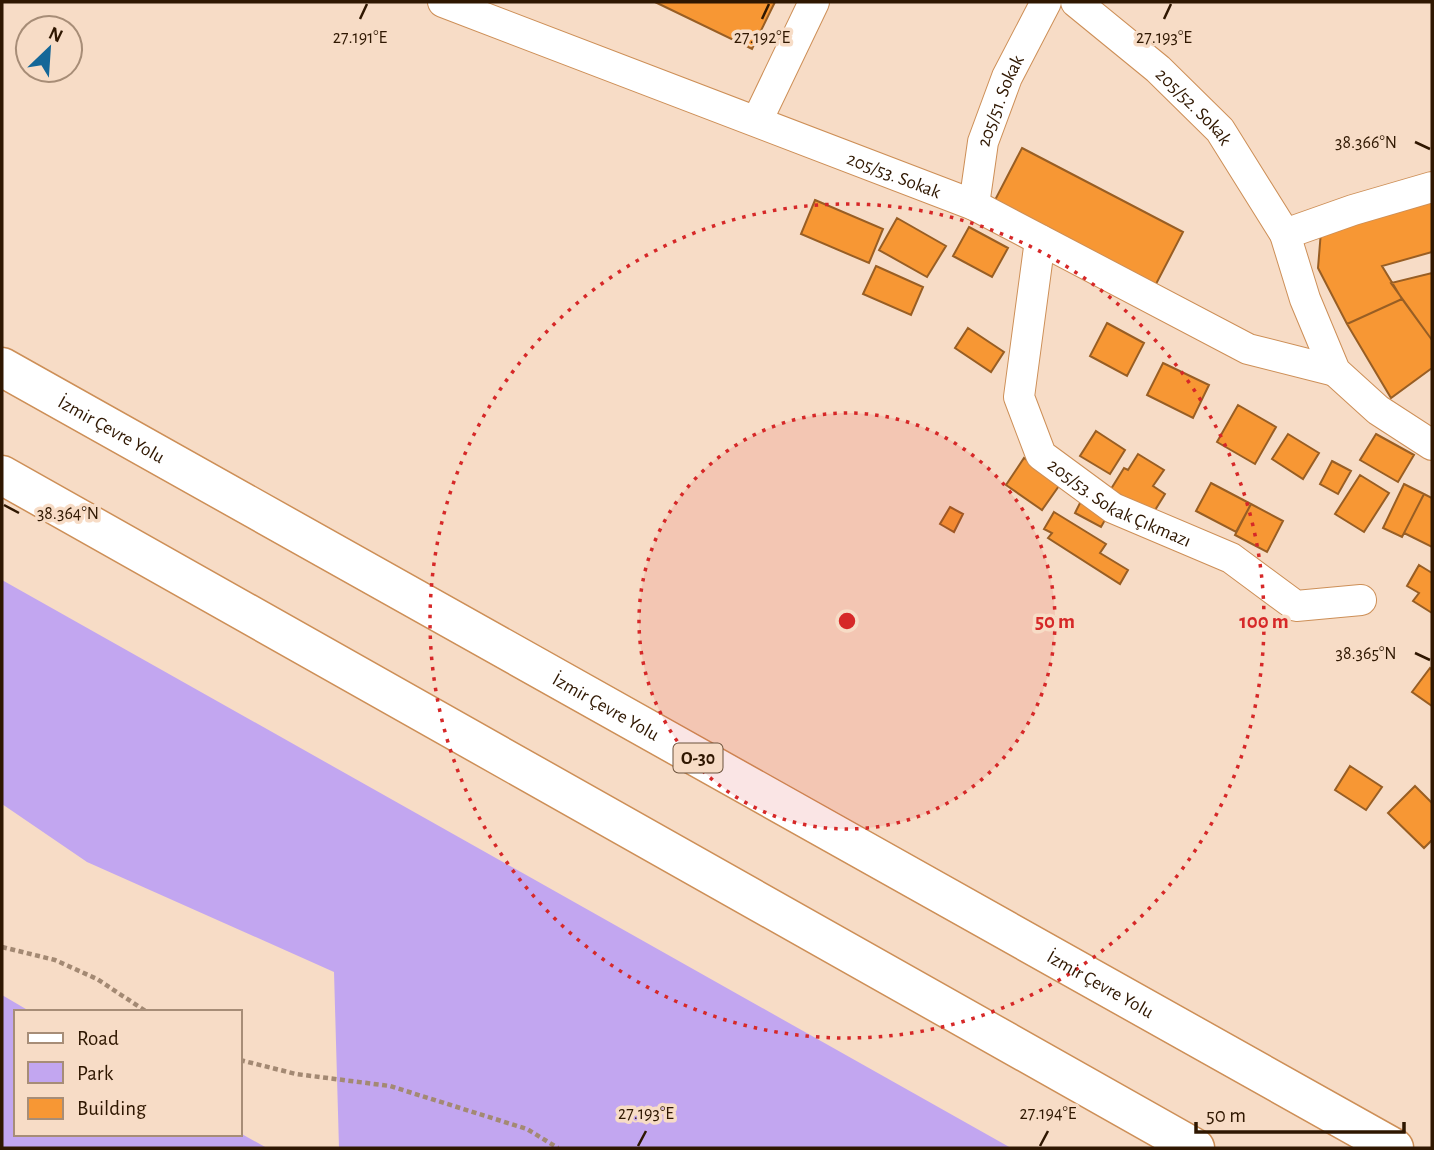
<svg xmlns="http://www.w3.org/2000/svg" width="1434" height="1150" font-family="'Alegreya Sans',sans-serif">
<rect width="100%" height="100%" fill="#f7dcc6"/>
<!-- green -->
<path fill="#c2a6f0" d="M2,580L1011,1148H339L334,972L87,862L2,804Z
M2,995L31,1012H16V1134L240,1133L267,1148H2Z"/>
<!-- building -->
<path fill="#f79734" stroke="#985e24" stroke-width="2" d="M655,2H775L752,49Z
M1022,148L1183,232L1155,286L994,202Z
M815,200L883,229L869,263L801,234Z
M1432,201V252L1382,266L1402,299L1347,324L1318,268L1321,231Z
M897,218L946,246L927,277L879,250Z
M969,227L1008,248L992,277L953,256Z
M876,266L923,287L911,315L863,294Z
M1432,273V340L1391,283Z
M1402,299L1432,340V368L1391,398L1347,324Z
M1107,323L1144,343L1127,376L1090,356Z
M968,328L1004,352L991,372L955,348Z
M1163,363L1209,385L1193,418L1147,395Z
M1238,405L1276,427L1255,464L1217,442Z
M1096,431L1125,450L1110,474L1080,456Z
M1288,434L1319,453L1303,479L1272,459Z
M1376,434L1414,455L1398,482L1360,460Z
M1138,454L1164,470L1153,486L1165,494L1152,515L1111,489L1124,468L1128,470Z
M1024,458L1061,483L1042,510L1006,485Z
M1332,461L1351,471L1338,494L1320,484Z
M1360,475L1389,493L1364,532L1335,514Z
M1211,483L1251,504L1236,532L1196,511Z
M1404,484L1424,494L1402,537L1383,528Z
M1424,494L1432,498V547L1404,533Z
M1082,499L1109,513L1101,527L1075,513Z
M1251,504L1283,521L1267,552L1235,535Z
M950,507L963,514L954,532L940,524Z
M1054,512L1106,544L1100,553L1128,570L1120,584L1048,538L1052,533L1044,529Z
M1419,565L1432,573V613L1413,601L1419,593L1407,586Z
M1430,668L1432,670V706L1412,692Z
M1350,766L1382,787L1366,810L1335,790Z
M1415,786L1432,803V840L1424,848L1388,813Z"/>
<g fill="none" stroke-linecap="round" stroke-linejoin="round">
<defs>
<g id="minor">
<path id="s1" d="M443,2L974,205L1248,349L1335,371"/>
<path id="s2" d="M1076,2L1158,69L1220,130L1285,234L1305,299L1335,371L1378,410L1432,445"/>
<path d="M757,121L814,2"/>
<path id="s3" d="M974,205L983,142L1007,77L1046,2"/>
<path d="M1285,234L1353,210L1432,187"/>
<path id="s4" d="M1040,240L1019,397L1041,455L1113,508L1231,558L1296,606L1361,600"/>
</g>
<g id="highway">
<path id="s5" d="M2,367L1394,1148"/>
<path d="M2,475L1195,1148"/>
</g>
</defs>
<!-- minor casing -->
<use href="#minor" stroke="#cd8f57" stroke-width="32"/>
<!-- highway casing -->
<use href="#highway" stroke="#cd8f57" stroke-width="41"/>
<!-- path -->
<path stroke="#a38973" stroke-width="4.5" stroke-dasharray="5 3.5" stroke-linecap="butt" d="M2,947L55,960L97,979L147,1012
M240,1060L296,1074L390,1086L527,1129L558,1148"/>
<!-- minor -->
<use href="#minor" stroke="#fff" stroke-width="30"/>
<!-- highway -->
<use href="#highway" stroke="#fff" stroke-width="38"/>
</g>
<!-- ticks -->
<path fill="none" stroke="#2f1701" stroke-width="2.5" d="M360,19L367,4M762,19L769,4M1164,19L1171,4M1415,142L1430,149M4,505L19,513M1415,653L1430,660M638,1146L646,1131M1040,1146L1048,1131"/>
<!-- distance rings -->
<circle cx="847" cy="621" r="208" fill="#d62828" fill-opacity=".12"/>
<g fill="none" stroke="#d62828" stroke-width="3.5" stroke-dasharray="3.5 7">
<circle cx="847" cy="621" r="208"/>
<circle cx="847" cy="621" r="417"/>
</g>
<g text-anchor="middle" stroke-width="7" stroke-linejoin="round" paint-order="stroke">
<!-- shield labels -->
<rect fill="#f7dcc6" stroke="#6b523c" stroke-width="2" x="673.5" y="743.5" width="49" height="29" rx="5"/>
<g font-size="18" font-weight="bold" fill="#2f1701">
<text x="698" y="764">O-30</text>
</g>
<!-- street labels -->
<g font-size="19" fill="#2f1701" stroke="#f7dcc6">
<text dy="7" stroke="none"><textPath href="#s3" startOffset="108">205/51. Sokak</textPath></text>
<text dy="7" stroke="none"><textPath href="#s2" startOffset="158">205/52. Sokak</textPath></text>
<text dy="7" stroke="none"><textPath href="#s1" startOffset="483">205/53. Sokak</textPath></text>
<text dy="7" stroke="none"><textPath href="#s5" startOffset="126">İzmir Çevre Yolu</textPath></text>
<text dy="7" stroke="none"><textPath href="#s4" startOffset="313">205/53. Sokak Çıkmazı</textPath></text>
<text dy="7" stroke="none"><textPath href="#s5" startOffset="693">İzmir Çevre Yolu</textPath></text>
<text dy="7" stroke="none"><textPath href="#s5" startOffset="1260">İzmir Çevre Yolu</textPath></text>
</g>
</g>
<g font-size="18" text-anchor="middle" fill="#2f1701" stroke="#f7dcc6" stroke-width="7" stroke-linejoin="round" paint-order="stroke">
<text x="360" y="43">27.191°E</text>
<text x="762" y="43">27.192°E</text>
<text x="1164" y="43">27.193°E</text>
<text x="1366" y="148">38.366°N</text>
<text x="68" y="519">38.364°N</text>
<text x="1366" y="659">38.365°N</text>
<text x="646" y="1119">27.193°E</text>
<text x="1048" y="1119">27.194°E</text>
</g>
<circle cx="847" cy="621" r="10" fill="#d62828" stroke="#f7dcc6" stroke-width="3.5"/>
<g font-size="21" text-anchor="middle" font-weight="bold" fill="#d62828" stroke="#f7dcc6" stroke-width="7" stroke-linejoin="round" paint-order="stroke">
<text x="1055" y="628">50 m</text>
<text x="1264" y="628">100 m</text>
</g>
<!-- border -->
<rect width="1434" height="1150" fill="none" stroke="#2f1701" stroke-width="7"/>
<!-- legend -->
<rect x="14" y="1010" width="228" height="126" fill="#f7dcc6" stroke="#a78d77" stroke-width="2"/>
<rect x="28" y="1033" width="35" height="10" fill="#ffffff" stroke="#a78d77" stroke-width="2"/>
<text x="77" y="1045" font-size="21" fill="#2f1701">Road</text>
<rect x="28" y="1062" width="35" height="21" fill="#c2a6f0" stroke="#a78d77" stroke-width="2"/>
<text x="77" y="1080" font-size="21" fill="#2f1701">Park</text>
<rect x="28" y="1098" width="35" height="21" fill="#f79734" stroke="#a78d77" stroke-width="2"/>
<text x="77" y="1115" font-size="21" fill="#2f1701">Building</text>
<!-- north arrow -->
<g transform="translate(49 49) rotate(25)"><circle r="33" fill="#f7dcc6" stroke="#a78d77" stroke-width="2"/>
<path d="M0-5L12 26L0 18L-12 26Z" fill="#146798"/>
<text y="-10" font-size="19" font-weight="bold" text-anchor="middle" fill="#2f1701">N</text>
</g>
<!-- scale -->
<path d="M1196 1122v10h208v-10" fill="none" stroke="#2f1701" stroke-width="3.5"/>
<text x="1206" y="1122" font-size="21" fill="#2f1701" stroke="#f7dcc6" stroke-width="5" paint-order="stroke">50 m</text>
</svg>
